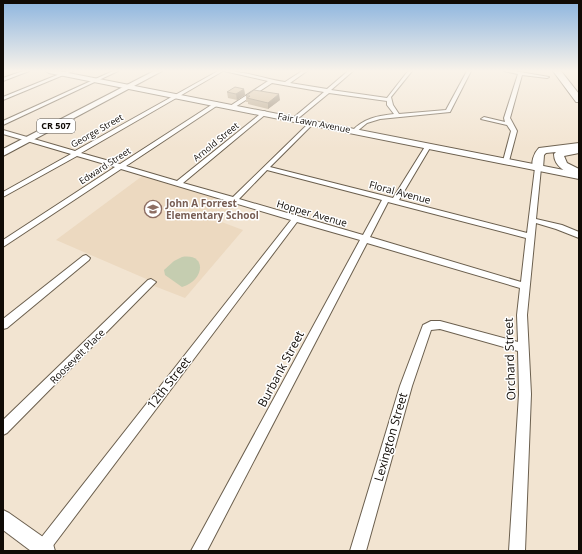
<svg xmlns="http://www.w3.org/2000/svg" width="582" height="554" font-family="'Open Sans',sans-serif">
<rect width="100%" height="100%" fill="#f2e4d1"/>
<!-- built -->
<path fill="#ecd9c0" d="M145,174L239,202L219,221L243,230L185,298L149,284L151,281L56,240Z"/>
<!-- green -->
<path fill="#c5cdb0" d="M182,257C207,253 205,280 182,287L165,275L164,270L174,261Z"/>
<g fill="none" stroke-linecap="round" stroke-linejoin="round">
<defs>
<path id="minor" d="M23,71H29L3,81V78Z
M67,71H73L3,100V97Z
M113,71H118L3,125V121Z
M218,71H223L81,153L120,164L216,102L218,103V105L126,166L177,181L264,111L266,112V114L183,183L233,197L311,121L313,122V124L270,167L393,198L426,145H430L431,146L399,200L527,233L535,168L538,166L541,168L536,219L562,225L579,232V238L556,229L536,223L527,315L531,394L525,551H509L519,394L518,351L440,329L431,330L412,386L366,551H350L400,386L423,325L431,321H440L518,342L517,315L520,288L367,243L207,551H191L360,240L297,222L49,551H36L34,548L37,543L291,220L121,169L3,247V240L115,167L77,156L3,197V192L71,154L3,134V130L75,151ZM267,170L382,200L363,235L239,199ZM388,202L526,238L521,282L370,237Z
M224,71C245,71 265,79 285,82L302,71H307L290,83L327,89L348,71H353L331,90L387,98L408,71H412L391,97L393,105L399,114L446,110L467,71H471L450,112L380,119L367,123L355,133L352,131C364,118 377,116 394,114L387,105V101L329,93L295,121L292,119L293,118L324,92L272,83L232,109L230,108V106L268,81Z
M504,71H514L549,77L547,78L522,75L510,118L517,131L509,161L506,163L503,161L511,131L507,125L481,119L484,117L505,122L504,118L518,74Z
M86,255L90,258L89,260L7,328L3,329V319L83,256Z
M151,279L156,282L154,284L7,433L3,435V420L148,280Z"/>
<path id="tertiary" d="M3,510L9,513L53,544L55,551H31L3,530Z"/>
<path id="secondary" d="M46,71H58L579,173V179L49,73Z"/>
<path id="primary" d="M154,71H162L3,156V149Z"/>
<path id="trunk" d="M553,71H561L579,94V102H576Z
M579,143V153L564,156L567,163L579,169V176C568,174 554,167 554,154L556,152L546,153L544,155L543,168L542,170H534C530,163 534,153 539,148Z"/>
</defs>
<!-- minor casing -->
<use href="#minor" stroke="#6b5f4e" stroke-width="2"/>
<!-- tertiary casing -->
<use href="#tertiary" stroke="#6b5f4e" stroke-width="2"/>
<!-- secondary casing -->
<use href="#secondary" stroke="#6b5f4e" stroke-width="2"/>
<!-- primary casing -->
<use href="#primary" stroke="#6b5f4e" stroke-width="2"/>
<!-- trunk casing -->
<use href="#trunk" stroke="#6b5f4e" stroke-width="2"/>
<!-- minor -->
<use href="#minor" fill="#fff" fill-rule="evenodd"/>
<!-- tertiary -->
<use href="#tertiary" fill="#fff" fill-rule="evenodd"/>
<!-- secondary -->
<use href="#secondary" fill="#fff" fill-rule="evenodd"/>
<!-- primary -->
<use href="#primary" fill="#fff" fill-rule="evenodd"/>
<!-- trunk -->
<use href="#trunk" fill="#fff" fill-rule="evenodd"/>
</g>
<!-- wall -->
<path fill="#baa990" d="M244,89L245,95L237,100L228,98L227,92Z
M246,96L280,100L268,109L248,104V102H246Z"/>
<!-- shaded-wall -->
<path fill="#978976" d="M244,89L245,95L237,100L236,94Z
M279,94L280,100L268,109V103Z"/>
<!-- building -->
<path fill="#d8c4a8" stroke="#978976" d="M235,87L244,89L236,94L227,92Z
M254,90L279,94L268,103L247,98L250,96H246Z"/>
<!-- sky -->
<linearGradient id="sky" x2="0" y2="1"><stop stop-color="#8db5df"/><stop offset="0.48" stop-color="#f9f3ea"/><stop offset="1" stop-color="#f9f3ea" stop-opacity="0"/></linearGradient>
<rect width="582" height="148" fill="url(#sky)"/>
<!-- icons -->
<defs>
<symbol id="school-ring" viewBox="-11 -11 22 22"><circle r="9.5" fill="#fff" stroke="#8d6e63" stroke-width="1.5"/><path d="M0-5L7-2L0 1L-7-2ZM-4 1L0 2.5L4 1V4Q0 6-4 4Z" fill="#8d6e63"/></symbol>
</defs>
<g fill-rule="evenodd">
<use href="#school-ring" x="143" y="199" width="20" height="20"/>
</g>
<g text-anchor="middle" stroke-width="3" stroke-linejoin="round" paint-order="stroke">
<!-- far-street labels -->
<g font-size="9" fill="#100b06" stroke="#fff">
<text transform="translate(314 123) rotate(11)" y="3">Fair Lawn Avenue</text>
<text transform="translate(97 131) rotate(-30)" y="3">George Street</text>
<text transform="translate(216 142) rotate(-39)" y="3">Arnold Street</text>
<text transform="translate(105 166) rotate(-33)" y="3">Edward Street</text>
</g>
<!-- shield labels -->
<rect fill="#fff" stroke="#585451" stroke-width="1" x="37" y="119" width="38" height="14" rx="3"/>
<g font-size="9" font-weight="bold" fill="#100b06">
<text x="56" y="129">CR 507</text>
</g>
<!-- street labels -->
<g font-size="10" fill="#100b06" stroke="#fff">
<text transform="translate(400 192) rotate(15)" y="4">Floral Avenue</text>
<text transform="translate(312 213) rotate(16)" y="4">Hopper Avenue</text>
<text transform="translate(77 356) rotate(-45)" y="4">Roosevelt Place</text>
</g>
<!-- education labels -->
<g font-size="10" font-weight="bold" fill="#785e54" stroke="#fff" text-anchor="start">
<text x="166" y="207">John A Forrest<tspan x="166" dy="12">Elementary School</tspan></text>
</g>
<!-- near-street labels -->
<g font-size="12" fill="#100b06" stroke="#fff">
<text transform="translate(510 359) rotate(-92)" y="4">Orchard Street</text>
<text transform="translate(281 369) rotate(-62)" y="4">Burbank Street</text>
<text transform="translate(169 383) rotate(-52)" y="4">12th Street</text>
<text transform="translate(391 437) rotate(-74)" y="4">Lexington Street</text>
</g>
</g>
<!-- border -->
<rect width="582" height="554" fill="none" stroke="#100b06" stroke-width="8"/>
</svg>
